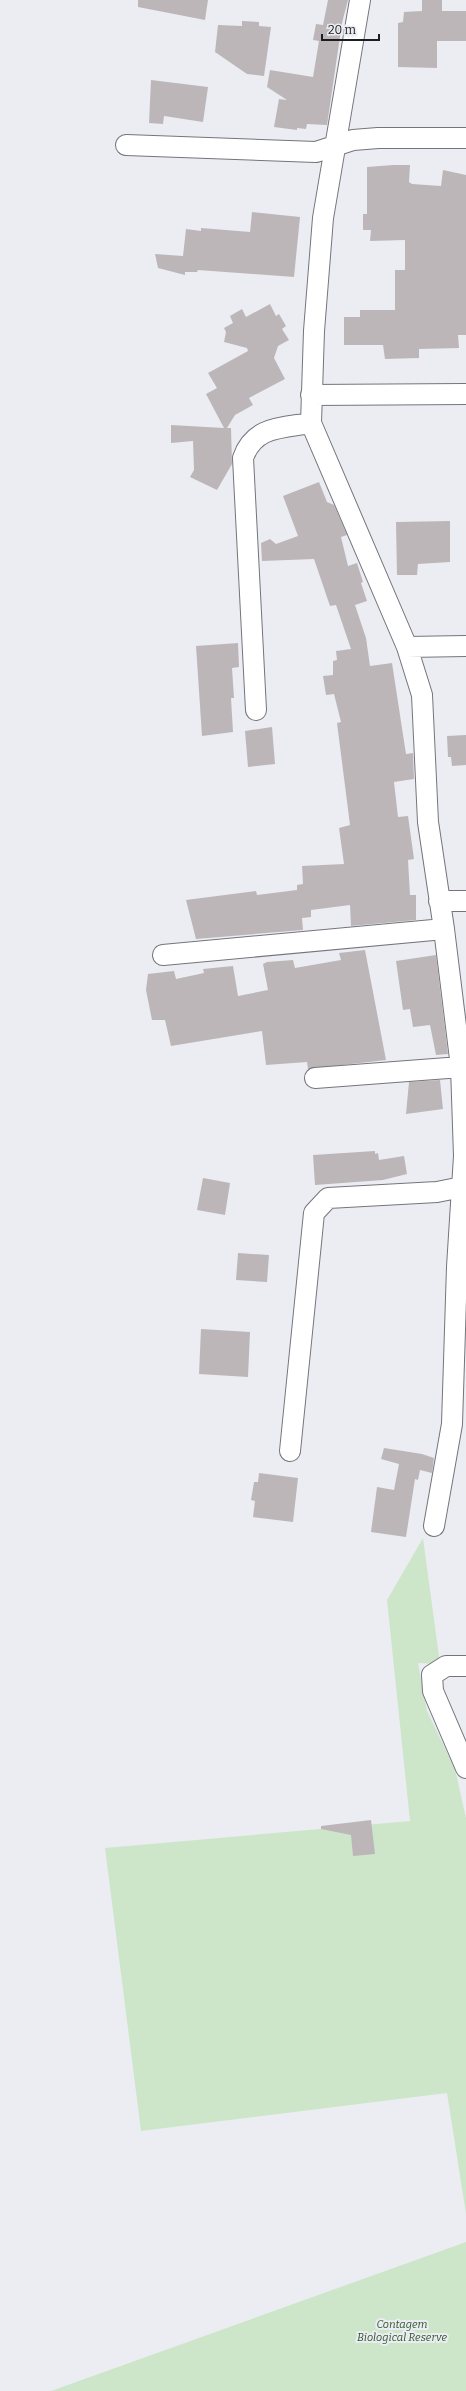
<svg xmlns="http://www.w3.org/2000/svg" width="466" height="2391" font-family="Bitter,serif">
<rect width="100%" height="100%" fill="#ebedf3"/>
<!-- green -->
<path fill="#cde6ca" d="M423,1538L440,1664L418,1663L427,1711L455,1769L466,1818V2214L447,2093L141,2131L105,1848L410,1821L387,1600Z
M466,2242V2391H51Z"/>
<!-- building -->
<path fill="#bdb6b9" d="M138,0H208L205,20L138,7Z
M328,0H348L342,23L327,125L307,124L306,129L297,128V130L274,127L279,99L287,100L267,87L270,70L313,77L319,41L313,40L316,24L323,25Z
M422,0H442V11H466V41H437V68L398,67V23L403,22L404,12L422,11Z
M242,21L259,22V26L271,27L264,76L247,74L215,52L218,25L242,26Z
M151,80L208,87L203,122L164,116L163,124L149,123Z
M393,165H410L409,182L412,184L441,186L443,170L466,175V335H458L459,348L419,349V358L385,359L383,345H344V317H360V310H395V270H405V240L370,241L371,230H363V214H367V167Z
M252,212L300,217L294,277L198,270L197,272H185V275L158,268L155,254L183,256L186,229L201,231V228L250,232Z
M270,304L276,316L279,314L286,326L282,329L289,340L278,346L274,358L285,379L249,398L253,405L235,415L227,428H231L232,464L217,490L190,477L194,470L193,441L171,443V425L224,428L206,394L217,388L208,373L248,351L247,348L224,342L226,332L224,328L233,323L230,316L242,309L246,317Z
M319,482L327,502L334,505L347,535L341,537L348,566L357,563L363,582L361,583L367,601L355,605L366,638L370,666L392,663L406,754L413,753L414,779L394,782L398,817L408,816L414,859L408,860L410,895H416V920L351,926L350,905L311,910V917L302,918L303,930L196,939L186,900L256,891L257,895L297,890V885L303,884L302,866L344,864L339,828L350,825L337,723L341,722L334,694L326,695L323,676L333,675V661L337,660L336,651L351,649L336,605L330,606L314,559L262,561L261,543L270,539L276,544L298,536L283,496Z
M450,521V562L418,564L417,575H397L396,522Z
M238,643L239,667L232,668L234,698H231L233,732L202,736L196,646Z
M272,727L275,764L248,767L245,731Z
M466,735V765L452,766L451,757H448L447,736Z
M365,950L386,1060L308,1069L307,1062L266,1065L262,1031L171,1046L165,1020H152L146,990L148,974L174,971L176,979L204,973L203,969L233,966L238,996L268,990L263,964L267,962L293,960L295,968L341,960L339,953Z
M436,955L448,1054L436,1055L430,1025L413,1027L410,1009L403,1010L396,961Z
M440,1080L443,1109L406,1114L409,1082Z
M375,1151V1154L378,1153L379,1160L404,1156L407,1174L383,1180L315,1185L313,1155Z
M203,1178L230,1183L225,1215L197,1210Z
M238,1253L269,1255L267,1282L236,1280Z
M201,1329L250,1332L248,1377L199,1374Z
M384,1448L422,1454L434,1458L432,1473L420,1470L418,1480L415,1479L406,1537L371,1532L377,1487L394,1490L399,1464L381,1459Z
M259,1473L298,1478L293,1522L253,1517L255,1501L251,1500L254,1482H258Z
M371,1820L375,1854L353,1856L351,1835L321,1829V1826Z"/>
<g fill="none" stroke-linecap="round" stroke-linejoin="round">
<defs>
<path id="minor" d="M360,0L323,218L314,331L311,423L407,647L422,695L428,822L444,929L461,1067L464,1156L457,1267L452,1424L434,1526
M126,145L316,152L353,140L378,138H466
M311,395L466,394
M407,647L466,646
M256,710L243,458C254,426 282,428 311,423
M439,901H466
M163,955L444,929
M315,1078L461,1067
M290,1451L314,1213L328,1198L437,1192L462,1187
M466,1666H446L432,1675L433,1691L466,1768"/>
</defs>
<!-- minor casing -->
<use href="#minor" stroke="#74757b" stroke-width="22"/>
<!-- minor -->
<use href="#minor" stroke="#fff" stroke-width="20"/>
</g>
<g text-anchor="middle" stroke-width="4" stroke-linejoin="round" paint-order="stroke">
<!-- park labels -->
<g font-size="11" font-style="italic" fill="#2d5529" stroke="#ebedf3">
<text x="402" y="2328">Contagem<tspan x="402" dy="13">Biological Reserve</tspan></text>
</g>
</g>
<!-- scale -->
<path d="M322 34v6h57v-6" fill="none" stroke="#1c1d1f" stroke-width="2"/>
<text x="328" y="34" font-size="12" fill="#1c1d1f" stroke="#ebedf3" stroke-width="3" paint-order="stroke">20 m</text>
</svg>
